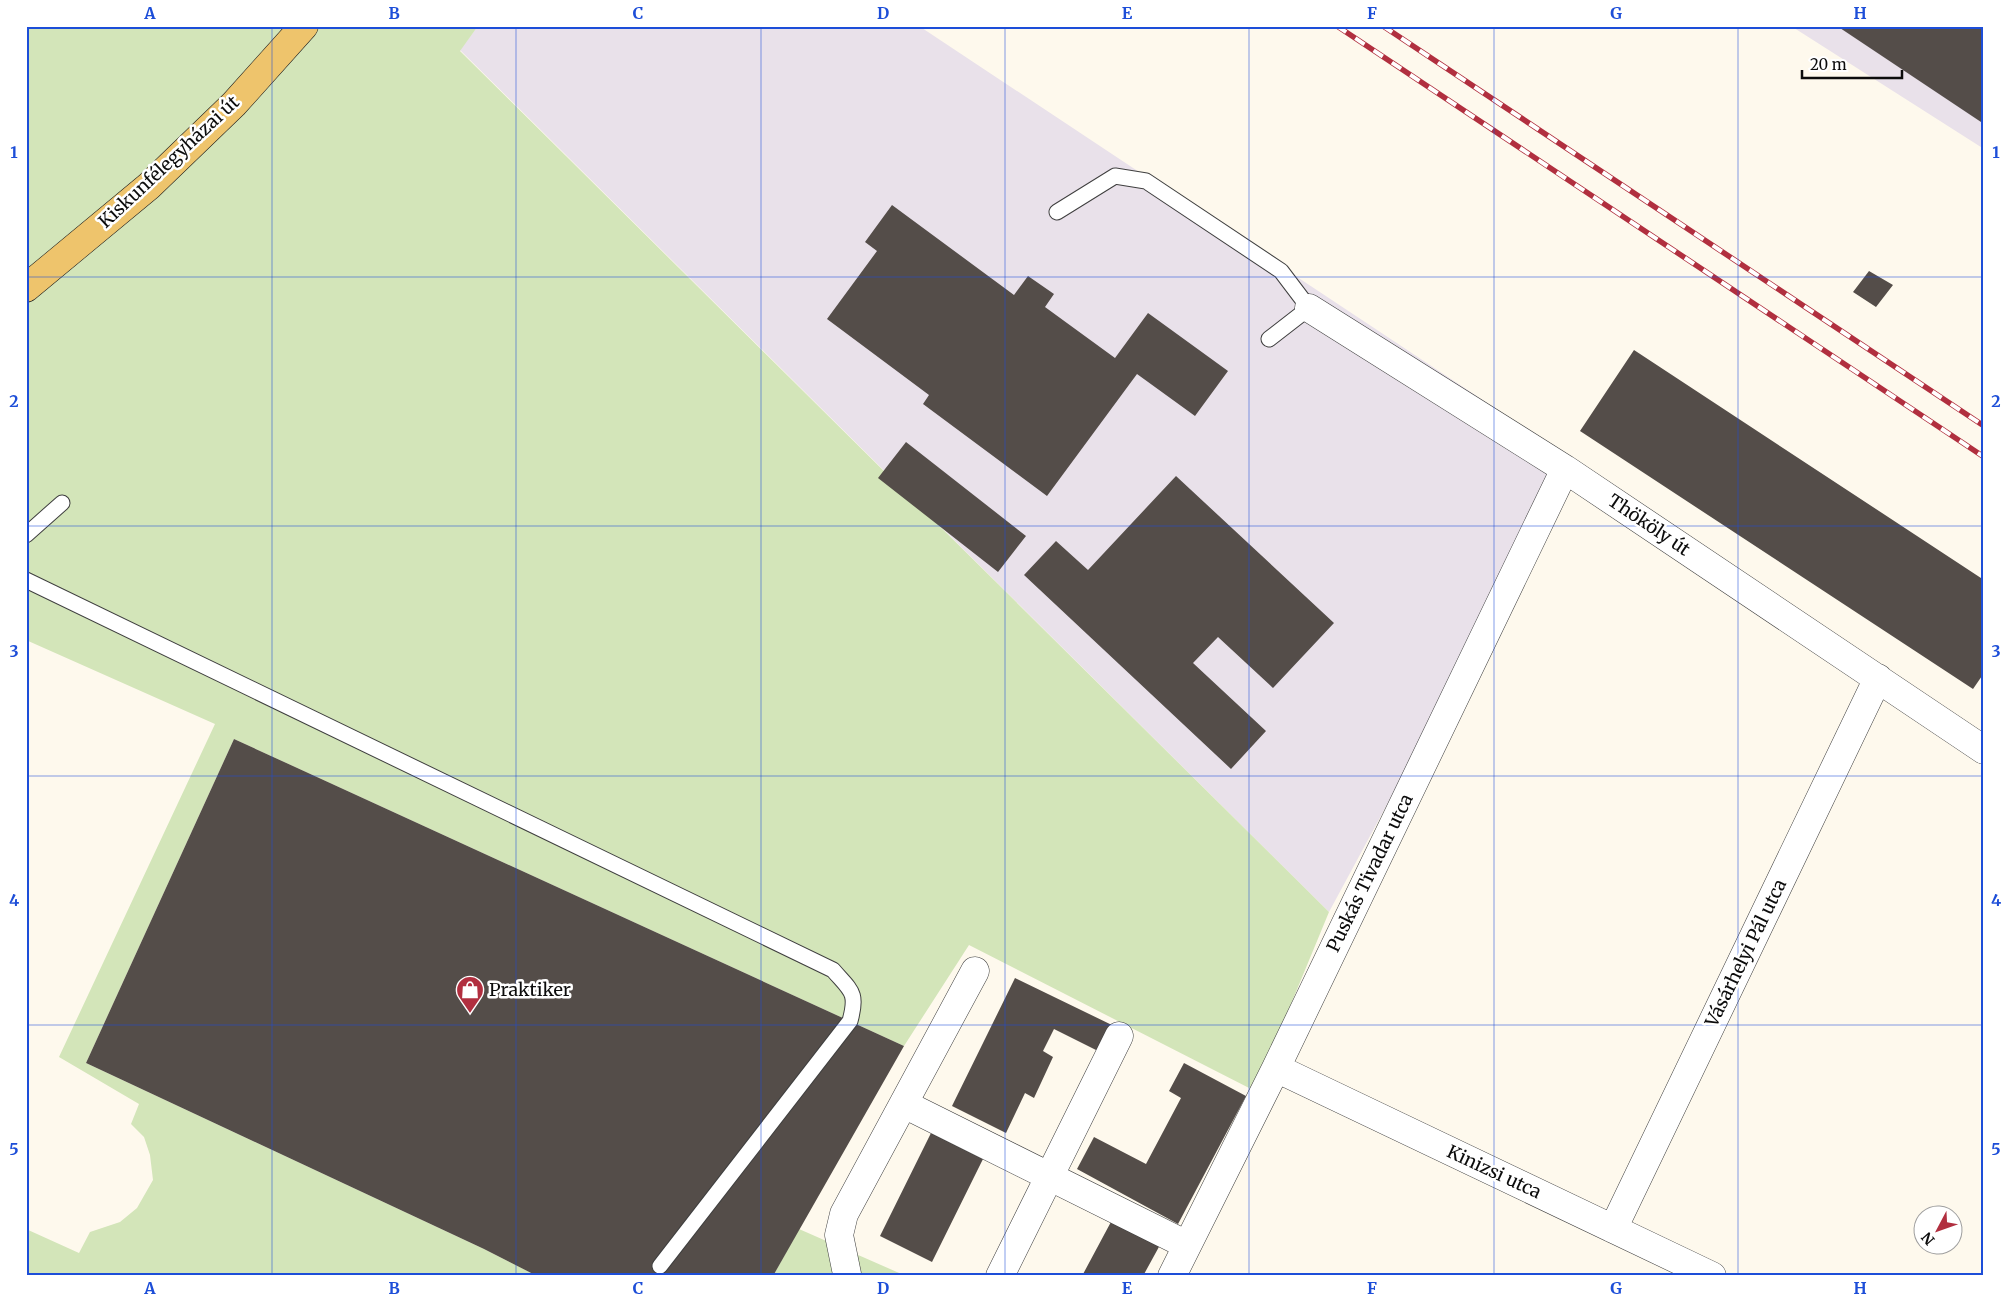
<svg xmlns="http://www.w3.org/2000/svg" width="2010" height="1302" font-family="Merriweather,serif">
<rect width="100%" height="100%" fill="#fef9ed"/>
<!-- industrial -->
<path fill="#e9e1ea" d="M478,26H919L1573,460L1329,912L460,50Z
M1791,26H1984V149Z"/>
<!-- green -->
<path fill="#d3e5b9" d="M26,26H478L460,51L1329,912L1255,1091L969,945L904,1046L234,739L86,1063L484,1249L537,1276H26V1229L79,1253L90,1232L120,1222L137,1208L153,1180L150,1155L144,1137L131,1124L139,1104L59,1057L215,724L26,640Z
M799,1229L906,1276H773Z"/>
<!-- building -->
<path fill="#544d49" d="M1837,26H1984V124Z
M892,205L1014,295L1028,276L1054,294L1045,307L1115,358L1148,313L1228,371L1195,416L1137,374L1047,496L923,404L929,395L827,319L877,251L865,242Z
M1869,271L1893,285L1876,307L1853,292Z
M1634,350L1984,580V673L1973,689L1580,431Z
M906,442L1026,536L998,572L878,478Z
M1176,476L1334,623L1273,688L1218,637L1193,663L1266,731L1231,769L1024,575L1056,541L1088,570Z
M234,739L904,1046L773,1276H537L484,1249L86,1063Z
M1015,978L1116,1027L1102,1053L1054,1029L1043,1051L1053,1057L1034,1098L1025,1093L1006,1133L952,1106Z
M1184,1063L1246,1096L1178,1224L1077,1169L1094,1137L1146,1164L1181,1098L1169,1091Z
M931,1133L983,1159L932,1262L880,1236Z
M1112,1220L1160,1245L1143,1276H1082Z"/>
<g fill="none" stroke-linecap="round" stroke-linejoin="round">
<defs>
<path id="service" d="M1057,212L1115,176L1146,181L1281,271L1309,308L1269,339
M26,535L62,503
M26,580L833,970C851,991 858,992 850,1021L660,1266"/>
<path id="minor" d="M1309,308L1565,469L1984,750
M1276,1068L1712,1276
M904,1104L1187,1245
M1613,1229L1878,678
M847,1274L839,1235L844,1214L975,971
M1000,1276L1119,1036
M1172,1276L1276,1068L1565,469"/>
<path id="primary" d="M26,288L149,186L234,104L304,26"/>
</defs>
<!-- service casing -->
<use href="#service" stroke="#3f3f3f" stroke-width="17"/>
<!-- minor casing -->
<use href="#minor" stroke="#3f3f3f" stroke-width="29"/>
<!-- primary casing -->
<use href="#primary" stroke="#1d1d1d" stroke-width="29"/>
<!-- service -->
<use href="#service" stroke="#fff" stroke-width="15"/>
<!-- minor -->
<use href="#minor" stroke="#fff" stroke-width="28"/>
<!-- primary -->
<use href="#primary" stroke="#eec46c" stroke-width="28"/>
<defs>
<path id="rail" d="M1337,26L1984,457
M1383,26L1984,426"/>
</defs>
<!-- rail casing -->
<use href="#rail" stroke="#b12f3f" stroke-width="5.5"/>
<!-- rail -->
<use href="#rail" stroke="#fff" stroke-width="4" stroke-dasharray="11" stroke-linecap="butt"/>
</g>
<!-- grid -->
<path fill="none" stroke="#1d4ed8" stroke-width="1" stroke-opacity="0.55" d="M272,26V1276M516,26V1276M761,26V1276M1005,26V1276M1249,26V1276M1494,26V1276M1738,26V1276M26,277H1984M26,526H1984M26,776H1984M26,1025H1984"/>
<!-- icons -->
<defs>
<symbol id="shop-pin" viewBox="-11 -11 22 30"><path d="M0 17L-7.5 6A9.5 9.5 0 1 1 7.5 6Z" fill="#b12f3f" stroke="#fff"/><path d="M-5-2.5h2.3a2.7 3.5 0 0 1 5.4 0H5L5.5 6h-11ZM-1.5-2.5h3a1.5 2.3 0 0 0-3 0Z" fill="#fff"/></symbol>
</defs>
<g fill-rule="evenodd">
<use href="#shop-pin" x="454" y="974" width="32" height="43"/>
</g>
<g text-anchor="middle" stroke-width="5" stroke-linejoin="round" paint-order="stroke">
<!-- street labels -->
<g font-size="18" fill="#0c0c0c" stroke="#fff">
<text transform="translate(169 162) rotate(-43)" y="6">Kiskunfélegyházai út</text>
<text transform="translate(1649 525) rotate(34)" y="6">Thököly út</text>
<text transform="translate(1370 873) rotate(-64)" y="6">Puskás Tivadar utca</text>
<text transform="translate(1746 953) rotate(-64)" y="6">Vásárhelyi Pál utca</text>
<text transform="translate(1494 1172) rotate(25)" y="6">Kinizsi utca</text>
</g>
<!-- poi labels -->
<g font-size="18" fill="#0c0c0c" stroke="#fff" text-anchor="start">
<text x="489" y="996">Praktiker</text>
</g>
</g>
<!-- border -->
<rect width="2010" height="1302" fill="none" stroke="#ffffff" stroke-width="55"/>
<!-- north arrow -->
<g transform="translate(1938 1230) rotate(229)"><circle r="24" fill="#ffffff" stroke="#9e9e9e"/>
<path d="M0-4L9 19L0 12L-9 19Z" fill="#b12f3f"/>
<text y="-8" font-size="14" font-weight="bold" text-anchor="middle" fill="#0c0c0c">N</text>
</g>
<!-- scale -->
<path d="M1802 70v8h100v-8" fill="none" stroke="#0c0c0c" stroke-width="2.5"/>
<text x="1810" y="70" font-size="15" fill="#0c0c0c" stroke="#ffffff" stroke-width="4" paint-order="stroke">20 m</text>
<rect x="28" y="28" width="1954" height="1246" fill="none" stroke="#1d4ed8" stroke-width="2"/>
<g font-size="16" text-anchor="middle" font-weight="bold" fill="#1d4ed8">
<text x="150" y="19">A</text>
<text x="394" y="19">B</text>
<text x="638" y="19">C</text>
<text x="883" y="19">D</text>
<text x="1127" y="19">E</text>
<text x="1372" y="19">F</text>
<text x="1616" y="19">G</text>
<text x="1860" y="19">H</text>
<text x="14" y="158">1</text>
<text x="1996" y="158">1</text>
<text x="14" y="407">2</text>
<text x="1996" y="407">2</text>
<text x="14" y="657">3</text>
<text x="1996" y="657">3</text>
<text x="14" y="906">4</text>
<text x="1996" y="906">4</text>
<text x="14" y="1155">5</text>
<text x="1996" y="1155">5</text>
<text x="150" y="1294">A</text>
<text x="394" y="1294">B</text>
<text x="638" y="1294">C</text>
<text x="883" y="1294">D</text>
<text x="1127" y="1294">E</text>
<text x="1372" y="1294">F</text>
<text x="1616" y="1294">G</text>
<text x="1860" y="1294">H</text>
</g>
</svg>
